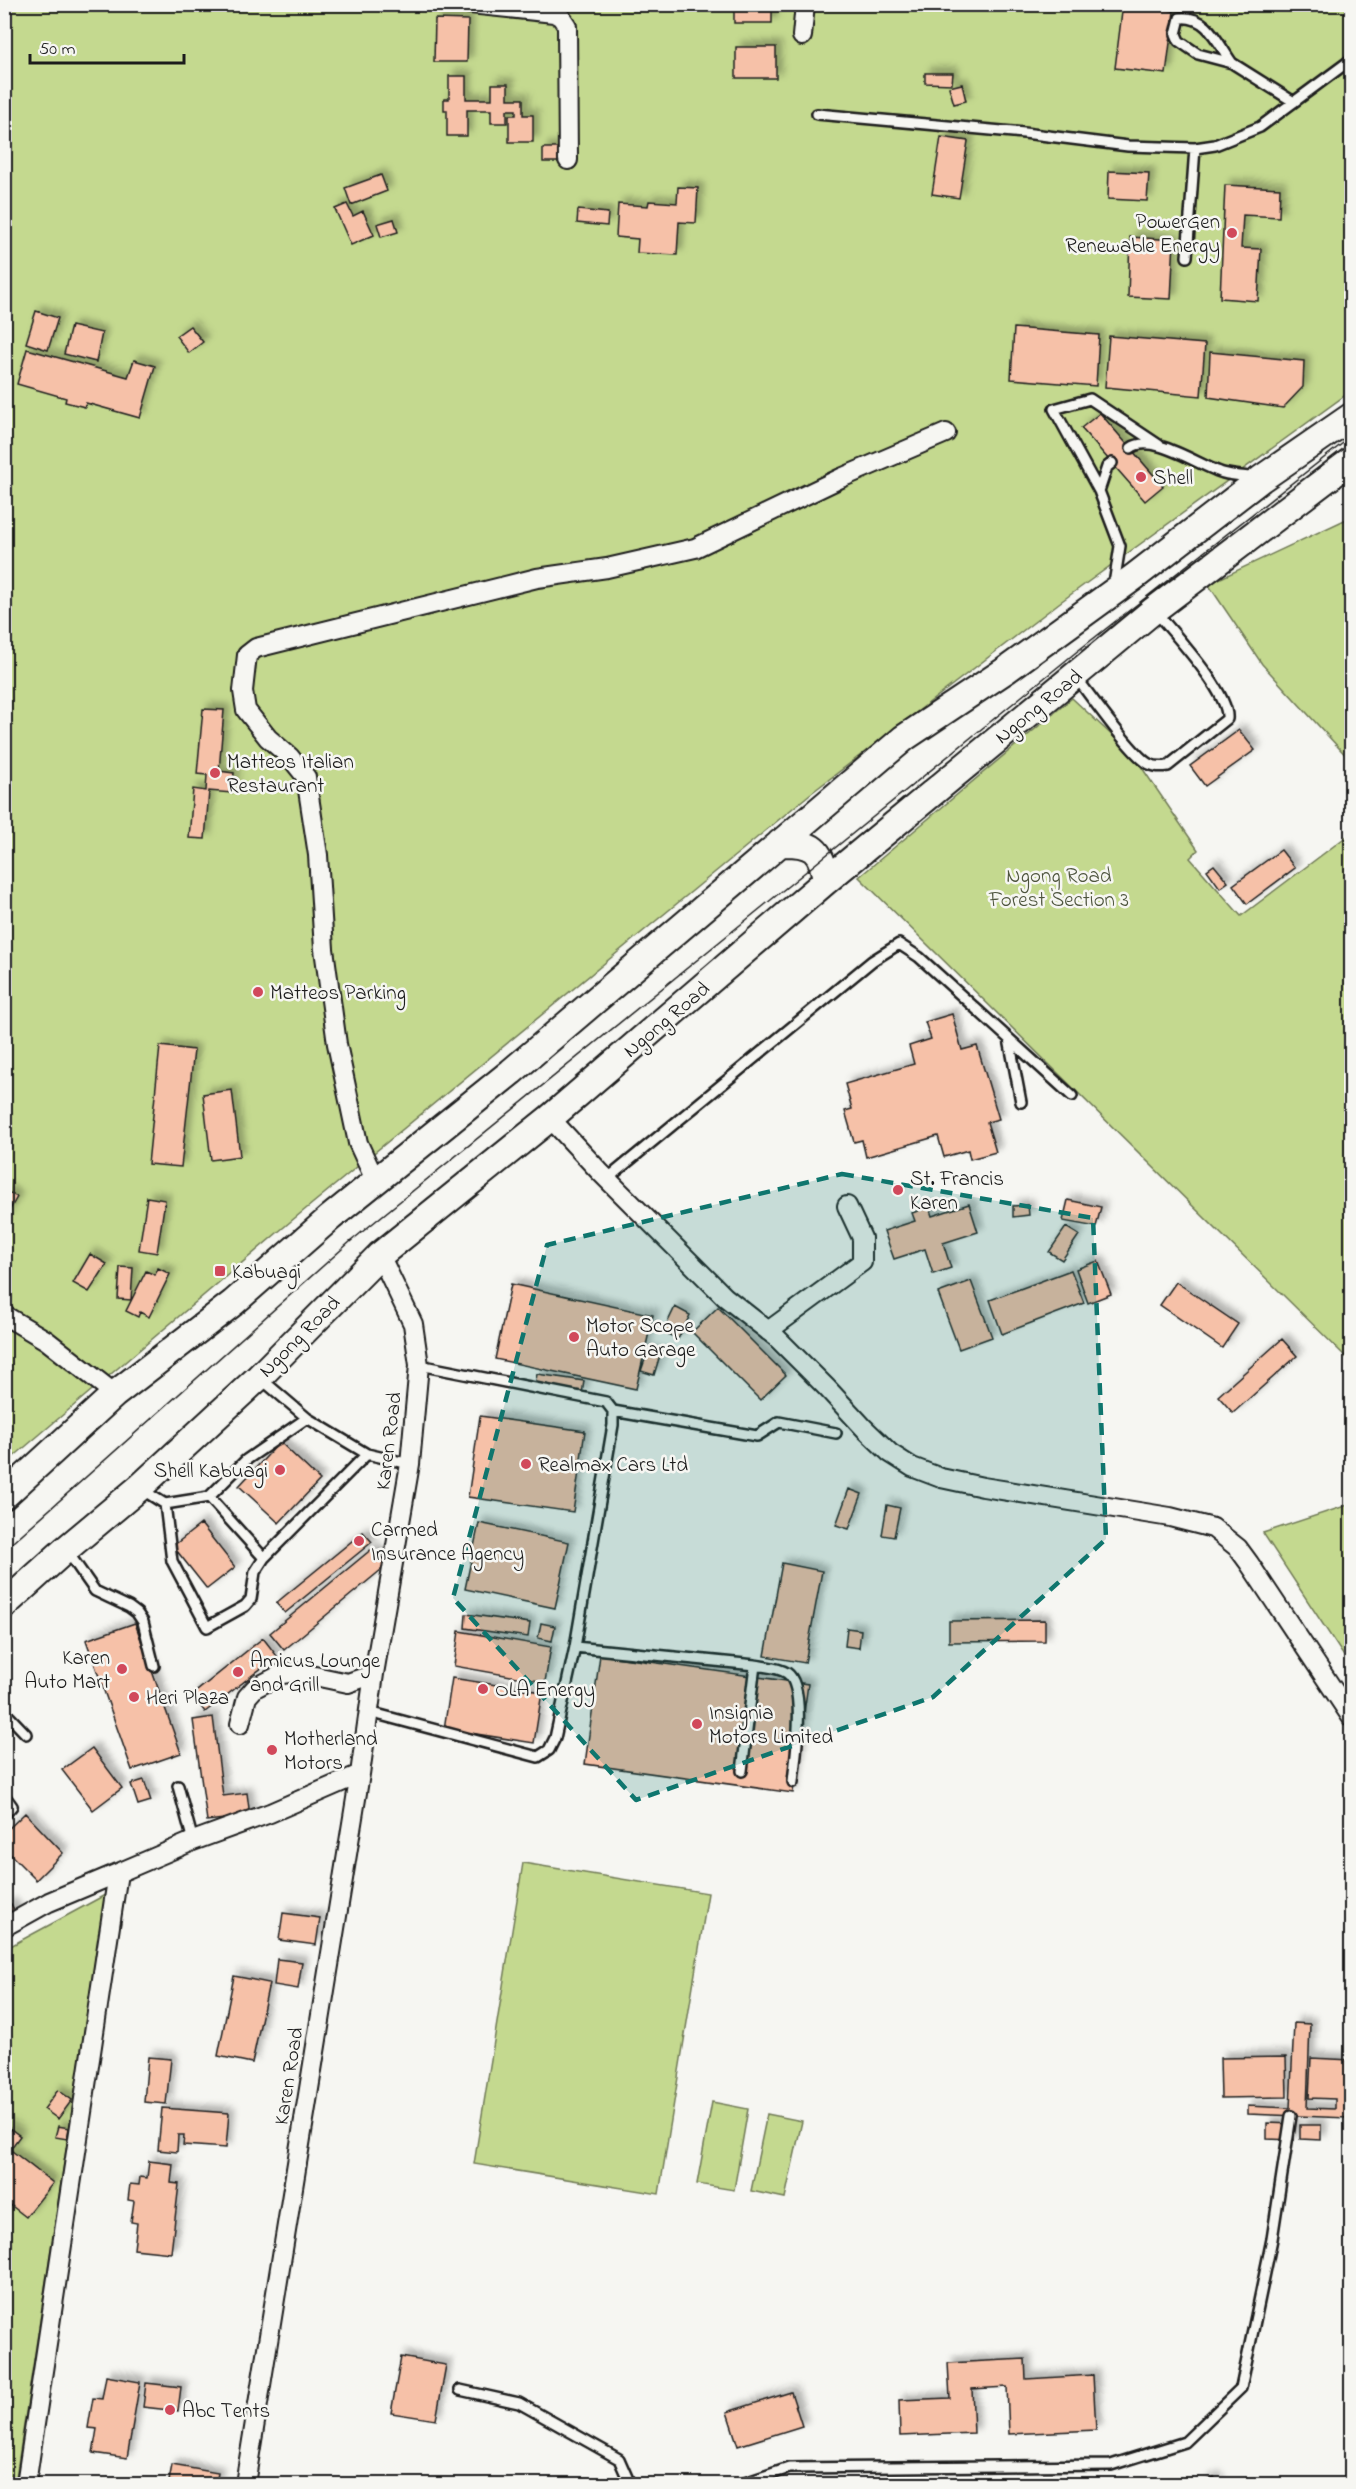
<svg xmlns="http://www.w3.org/2000/svg" width="1356" height="2489" font-family="'Indie Flower',sans-serif">
<defs>
<filter id="shadow"><feDropShadow dx="5.5" dy="-5.5" stdDeviation="3" flood-color="#0004"/></filter>
</defs>
<rect width="100%" height="100%" fill="#f6f6f2"/>
<filter id="ink" filterUnits="userSpaceOnUse"><feTurbulence type="fractalNoise" baseFrequency=".0167" numOctaves="2"/><feDisplacementMap in="SourceGraphic" scale="12" xChannelSelector="R" yChannelSelector="G"/><feConvolveMatrix kernelMatrix="1 2 1 2 8 2 1 2 1" color-interpolation-filters="sRGB"/></filter>
<g filter="url(#ink)">
<!-- green -->
<path fill="#c4d98f" stroke="#707a56" stroke-width="1.5" d="M5,5H1351V391L1059,603L810,794L290,1222L5,1464Z
M1351,517V761L1262,664L1208,584Z
M1072,698L1134,756L1198,850L1190,858L1241,916L1351,833V1362L859,877Z
M1351,1504H1352L1351,1667L1263,1533Z
M523,1863L708,1893L659,2194L474,2164Z
M105,1895L15,2484H5V1949Z
M712,2102L748,2109L734,2190L697,2184Z
M767,2114L802,2121L785,2198L751,2191Z"/>
<!-- building -->
<path fill="#f6c1a8" stroke="#1c1c1c" stroke-width="1.5" filter="url(#shadow)" d="M734,4H772V23H734Z
M1123,4L1174,11L1166,74L1115,68Z
M435,19L468,20L467,62H434Z
M736,47H776V78H736Z
M925,73H953L952,84L925,83Z
M449,76H466V99H492V84H508V99H523V115H533V142H509V115H516V110H507V123H491V110H467V136H447V110H444V99H449Z
M962,84L966,101L954,104L949,87Z
M941,137L968,141L959,198L932,194Z
M543,148H560V162H543Z
M1109,171L1149,173L1147,201L1108,199Z
M381,175L387,191L351,205L345,188Z
M1225,185L1280,188L1279,217L1243,215L1241,248L1261,249L1258,301L1220,298Z
M678,187L698,188L696,223L679,222L677,255L637,253L638,239L616,237L618,204L648,206L649,201L677,203Z
M347,204L353,216L363,211L374,235L351,245L335,209Z
M578,210L608,213L607,226L577,223Z
M394,219L398,232L381,237L377,224Z
M1130,237L1174,240L1171,299L1128,297Z
M36,311L58,318L48,350L26,343Z
M71,326L102,333L96,362L64,354Z
M190,326L203,342L189,353L176,336Z
M1014,328L1099,335L1096,386L1011,379Z
M1109,336L1205,344L1201,396L1105,387Z
M27,349L128,377L134,360L155,366L140,418L86,403L85,407L65,402L66,398L17,384Z
M1210,352L1304,361L1303,387L1283,408L1208,397Z
M1100,413L1163,486L1145,501L1081,428Z
M203,709L224,710L219,771L234,773L232,793L209,791L205,839L189,838L193,789L206,791L207,775L197,774Z
M1239,730L1255,750L1205,786L1190,766Z
M1281,850L1295,868L1247,904L1233,885Z
M1214,865L1228,882L1220,888L1207,870Z
M952,1014L962,1050L977,1046L999,1119L987,1122L996,1152L970,1159L968,1150L944,1157L938,1136L866,1157L862,1140L854,1142L845,1111L852,1109L845,1084L914,1064L909,1046L931,1039L925,1022Z
M160,1046L194,1050L181,1167L148,1164Z
M232,1090L240,1156L211,1160L203,1094Z
M4,1190L17,1197L4,1220Z
M147,1197L165,1200L157,1253L139,1250Z
M1068,1200L1101,1207L1096,1227L1063,1221Z
M969,1204L978,1232L943,1243L951,1268L933,1274L925,1249L894,1259L884,1231L915,1221L912,1213L929,1207L932,1216Z
M1028,1205L1029,1215L1013,1217V1206Z
M1066,1227L1079,1235L1062,1260L1049,1252Z
M90,1254L107,1264L89,1292L73,1283Z
M1098,1261L1111,1294L1088,1303L1076,1269Z
M120,1267L133,1268L131,1300L118,1299Z
M158,1268L170,1274L149,1317L140,1312L138,1317L126,1311L146,1271L155,1275Z
M1071,1270L1084,1303L1002,1334L990,1300Z
M971,1281L992,1337L959,1349L938,1293Z
M1176,1282L1238,1324L1222,1348L1160,1305Z
M511,1284L653,1315L636,1389L495,1359Z
M675,1307L690,1315L678,1339L663,1332Z
M718,1307L786,1375L760,1400L692,1332Z
M1282,1339L1297,1356L1233,1413L1218,1396Z
M648,1351L660,1355L654,1375L641,1371Z
M537,1374L584,1381L582,1394L535,1387Z
M480,1416L585,1431L573,1512L468,1497Z
M280,1442L320,1480L279,1523L239,1486Z
M849,1489L862,1494L849,1529L836,1525Z
M887,1505L900,1508L894,1537L882,1535Z
M479,1523L569,1542L555,1608L465,1589Z
M201,1524L235,1567L207,1589L173,1546Z
M363,1532L372,1542L285,1613L276,1603Z
M373,1548L387,1565L284,1650L270,1633Z
M782,1563L822,1571L805,1663L765,1656Z
M466,1614L530,1623L528,1637L465,1628Z
M1045,1620V1641L949,1642V1621Z
M135,1623L181,1753L132,1770L86,1640Z
M541,1623L555,1626L552,1641L538,1638Z
M847,1628L861,1630L859,1648L845,1646Z
M459,1631L551,1647L545,1682L454,1666Z
M263,1638L277,1656L205,1712L192,1695Z
M600,1655L808,1684L793,1793L585,1764Z
M452,1678L542,1692L534,1743L444,1729Z
M213,1717L223,1796L247,1793L250,1816L207,1821L193,1720Z
M92,1748L122,1788L93,1810L62,1770Z
M144,1780L151,1801L138,1805L131,1784Z
M25,1813L63,1853L36,1880L4,1848V1833Z
M11,1904L17,1915L4,1921V1907Z
M283,1913L320,1918L316,1945L279,1940Z
M277,1959L302,1962L298,1989L274,1985Z
M234,1976L269,1983L252,2063L218,2056Z
M1294,2023L1310,2024L1307,2108L1335,2109V2099L1309,2098L1311,2058L1352,2060V2100H1349L1348,2118L1248,2114V2106L1290,2108Z
M148,2057L171,2059L166,2104L144,2102Z
M1286,2057L1287,2097L1221,2098L1220,2058Z
M58,2090L72,2100L58,2119L44,2109Z
M162,2108L229,2113L226,2148L183,2145L184,2135H178L177,2152L158,2150Z
M1267,2123L1294,2124V2140L1267,2139Z
M4,2124L20,2136L5,2156H4Z
M1300,2125H1321V2140L1300,2139Z
M58,2126L69,2128L67,2139L55,2137Z
M12,2151L53,2183L26,2217L4,2200V2161Z
M149,2161L173,2164L171,2183L179,2184L171,2253L134,2249L137,2223L131,2222L134,2201L128,2200L130,2184L139,2185L140,2177L147,2178Z
M401,2357L446,2365L436,2420L391,2413Z
M1025,2359L1026,2379L1093,2375L1096,2430L1009,2434L1007,2387L972,2389L974,2433L900,2436L899,2400L950,2398L948,2363Z
M106,2376L140,2382L127,2458L93,2453L97,2429L88,2428L93,2398L102,2399Z
M146,2383L181,2387L178,2411L143,2407Z
M791,2392L802,2426L738,2446L727,2412Z
M172,2465L218,2473L216,2484H187L169,2481Z
M1214,2477L1219,2484H1201Z"/>
<g fill="none" stroke-linecap="round" stroke-linejoin="round">
<defs>
<path id="service" d="M1232,63C1218,44 1208,15 1180,18L1176,34L1179,41L1198,54L1232,63L1294,102
M817,114L1024,133L1128,146L1195,148L1215,145L1260,127L1352,59
M1187,257L1195,148
M1131,448C1152,432 1201,467 1223,473C1234,476 1245,476 1256,478
M1112,463L1107,467L1099,491L1120,546L1114,584
M1099,491L1054,409L1090,399L1159,445
M1076,677C1090,695 1132,755 1149,764C1155,767 1162,767 1168,766L1222,723L1227,719C1230,693 1173,633 1156,612
M1009,1039L1021,1102
M607,1179L872,961L899,944L919,957L1072,1096
M613,1411L757,1436L779,1422L836,1433
M307,1418L367,1454L410,1464
M141,1489L165,1504L209,1497L246,1460L307,1418L259,1377
M209,1497L264,1558
M165,1504L172,1561L207,1627L245,1606L251,1599L255,1572L264,1558L367,1454
M67,1551L95,1591L129,1607L137,1613L143,1622L154,1666
M575,1647L755,1665L742,1771
M755,1665C765,1667 778,1667 787,1673C807,1687 795,1759 793,1782
M4,1711L26,1734
M369,1712L538,1757L549,1750L555,1738L575,1647L613,1425V1411L606,1402L419,1365
M178,1786L193,1841
M4,1795L12,1806L4,1815
M460,2390L519,2403L619,2459L630,2484
M742,2484L789,2468L1111,2465L1185,2442L1241,2388L1272,2239L1291,2116"/>
<path id="minor" d="M470,4L554,13L561,17L567,26L568,160
M802,36L805,4
M550,1118L600,1172L725,1297L776,1337L827,1388L865,1429L890,1453L912,1467L941,1478L983,1487L1170,1517L1213,1528L1238,1548L1249,1563L1352,1718
M376,1182L358,1143L337,1044L324,949L318,855L306,777L290,757L268,738L246,710L243,691L247,655L256,648L537,578L607,568L695,548L841,478L946,433
M4,1315L46,1340L115,1394
M768,1331L862,1262V1238L847,1206
M240,1724L247,1697L255,1688L282,1674L296,1672L348,1683L374,1674
M4,1927L49,1902L118,1873
M26,2484L118,1873L193,1841L270,1813L360,1774
M245,2484L360,1774L374,1674L410,1464L419,1365L413,1324L380,1255"/>
<path id="secondary" d="M780,843C812,842 822,849 826,881
M4,1496L115,1394L233,1303L331,1217L511,1072L904,738L1006,670L1134,577L1261,479L1352,416
M4,1605L66,1549L139,1488L259,1377L380,1255L550,1118L826,881L1154,610L1352,460"/>
</defs>
<!-- service casing -->
<use href="#service" stroke="#1c1c1c" stroke-width="14"/>
<!-- minor casing -->
<use href="#minor" stroke="#1c1c1c" stroke-width="22"/>
<!-- secondary casing -->
<use href="#secondary" stroke="#1c1c1c" stroke-width="30"/>
<!-- service -->
<use href="#service" stroke="#f6f6f2" stroke-width="9"/>
<!-- minor -->
<use href="#minor" stroke="#f6f6f2" stroke-width="18"/>
<!-- secondary -->
<use href="#secondary" stroke="#f6f6f2" stroke-width="26"/>
<!-- tram -->
<path stroke="#1c1c1c" stroke-width="1.5" d="M4,1550L351,1241L1075,653L1352,436"/>
</g>
</g>
<!-- marked area -->
<path fill="#0f766e" fill-opacity="0.2" stroke="#0f766e" stroke-width="4.5" stroke-dasharray="12 8" stroke-linejoin="round" d="M842,1174L1093,1218L1106,1539L933,1697L636,1800L453,1598L547,1245Z"/>
<!-- markers -->
<g fill="#d1495b" stroke="#f6f6f2" stroke-width="2">
<circle cx="1232" cy="233" r="6"/>
<circle cx="1141" cy="477" r="6"/>
<circle cx="215" cy="773" r="6"/>
<circle cx="258" cy="992" r="6"/>
<circle cx="898" cy="1190" r="6"/>
<rect x="214" y="1265" width="12" height="12" rx="3"/>
<circle cx="574" cy="1337" r="6"/>
<circle cx="526" cy="1464" r="6"/>
<circle cx="280" cy="1470" r="6"/>
<circle cx="359" cy="1541" r="6"/>
<circle cx="122" cy="1669" r="6"/>
<circle cx="238" cy="1672" r="6"/>
<circle cx="483" cy="1689" r="6"/>
<circle cx="134" cy="1697" r="6"/>
<circle cx="697" cy="1724" r="6"/>
<circle cx="272" cy="1750" r="6"/>
<circle cx="170" cy="2410" r="6"/>
</g>
<g text-anchor="middle" stroke-width="5" stroke-linejoin="round" paint-order="stroke">
<!-- poi labels -->
<g font-size="21" fill="#1c1c1c" stroke="#f6f6f2" text-anchor="start">
<text x="1220" y="228" text-anchor="end">PowerGen<tspan x="1220" dy="24">Renewable Energy</tspan></text>
<text x="1153" y="484">Shell</text>
<text x="227" y="768">Matteos Italian<tspan x="227" dy="24">Restaurant</tspan></text>
<text x="270" y="999">Matteos Parking</text>
<text x="910" y="1185">St. Francis<tspan x="910" dy="24">Karen</tspan></text>
<text x="232" y="1278">Kabuagi</text>
<text x="586" y="1332">Motor Scope<tspan x="586" dy="24">Auto Garage</tspan></text>
<text x="538" y="1471">Realmax Cars Ltd</text>
<text x="268" y="1477" text-anchor="end">Shell Kabuagi</text>
<text x="371" y="1536">Carmed<tspan x="371" dy="24">Insurance Agency</tspan></text>
<text x="110" y="1664" text-anchor="end">Karen<tspan x="110" dy="24">Auto Mart</tspan></text>
<text x="250" y="1667">Amicus Lounge<tspan x="250" dy="24">and Grill</tspan></text>
<text x="495" y="1696">OLA Energy</text>
<text x="146" y="1704">Heri Plaza</text>
<text x="709" y="1719">Insignia<tspan x="709" dy="24">Motors Limited</tspan></text>
<text x="284" y="1745">Motherland<tspan x="284" dy="24">Motors</tspan></text>
<text x="182" y="2417">Abc Tents</text>
</g>
<!-- street labels -->
<g font-size="21" fill="#1c1c1c" stroke="#f6f6f2">
<text transform="translate(1038 706) rotate(-39)" y="7">Ngong Road</text>
<text transform="translate(666 1019) rotate(-40)" y="7">Ngong Road</text>
<text transform="translate(299 1336) rotate(-45)" y="7">Ngong Road</text>
<text transform="translate(388 1441) rotate(-83)" y="7">Karen Road</text>
<text transform="translate(288 2076) rotate(-81)" y="7">Karen Road</text>
</g>
<!-- park labels -->
<g font-size="21" fill="#4e553e" stroke="#f6f6f2">
<text x="1059" y="882">Ngong Road<tspan x="1059" dy="24">Forest Section 3</tspan></text>
</g>
</g>
<!-- margin -->
<rect width="1356" height="2489" fill="none" stroke="#f6f6f2" stroke-width="24"/>
<rect x="12" y="12" width="1332" height="2465" fill="none" stroke="#1c1c1c" stroke-width="2" filter="url(#ink)"/>
<!-- scale -->
<path d="M30 54v9h154v-9" fill="none" stroke="#1c1c1c" stroke-width="3"/>
<text x="39" y="54" font-size="18" fill="#1c1c1c" stroke="#f6f6f2" stroke-width="4.5" paint-order="stroke">50 m</text>
</svg>
